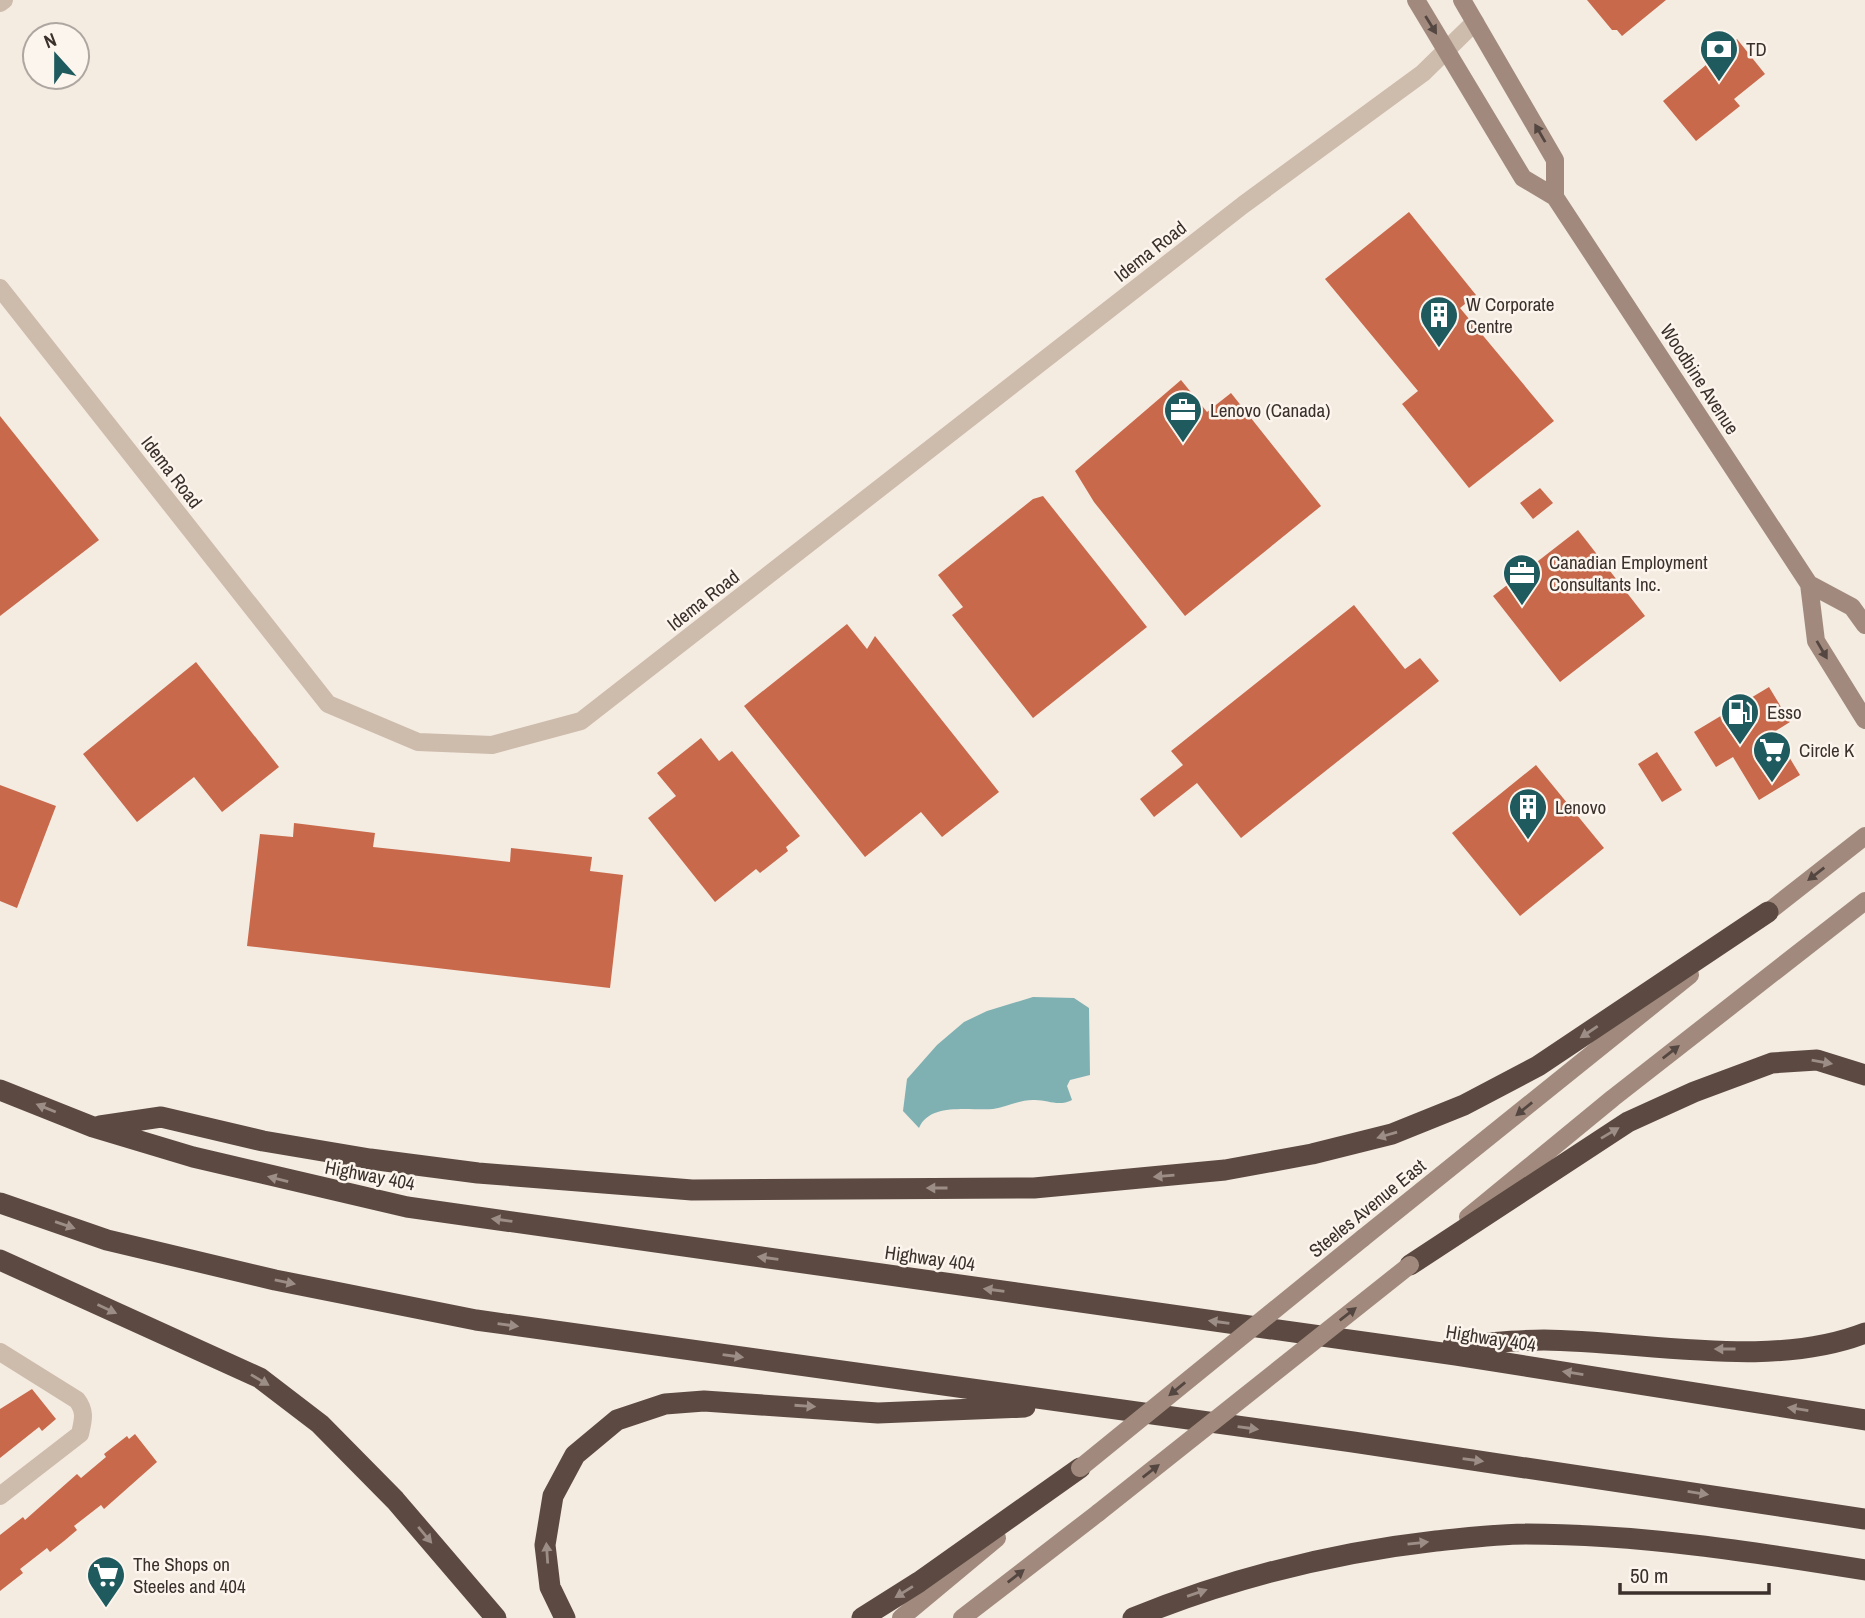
<svg xmlns="http://www.w3.org/2000/svg" width="1865" height="1618" font-family="'Archivo Narrow',sans-serif">
<rect width="100%" height="100%" fill="#f4ebe1"/>
<!-- water -->
<path fill="#7fb0b2" d="M1033,997L1074,998L1089,1008L1090,1075L1070,1080L1067,1086L1072,1100C1058,1107 1049,1100 1035,1100C1021,1099 1007,1107 993,1109C970,1111 930,1102 919,1128L903,1111L907,1079L937,1045L964,1022L987,1011Z"/>
<!-- building -->
<path fill="#c8694b" d="M1587,0H1666L1622,36L1617,30H1612Z
M1737,39L1765,74L1734,99L1740,106L1696,141L1663,101Z
M1409,212L1476,295L1460,308L1554,421L1469,488L1402,404L1418,391L1325,279Z
M1181,380L1207,412L1231,393L1321,506L1185,616L1094,502L1075,471Z
M0,416L99,540L0,616Z
M1540,488L1553,503L1533,519L1520,503Z
M1043,496L1147,627L1033,718L952,615L963,607L938,575L1033,499Z
M1578,530L1645,616L1560,682L1493,596Z
M1354,605L1405,669L1420,658L1439,681L1241,838L1197,783L1154,817L1140,799L1183,765L1171,751Z
M847,624L867,649L875,636L999,792L942,837L921,812L865,857L744,706Z
M196,662L279,767L222,812L194,777L137,822L83,754Z
M1769,687L1790,722L1774,732L1800,775L1759,800L1733,757L1716,767L1694,732Z
M701,738L719,761L732,751L800,836L786,847L788,851L760,873L756,869L715,902L648,818L676,796L657,773Z
M1657,752L1682,790L1662,802L1638,764Z
M1536,765L1604,848L1520,916L1452,833Z
M0,785L56,806L17,908L0,901Z
M294,823L375,833L373,847L448,855L510,862L511,848L592,857L590,871L623,875L610,988L247,946L260,834L293,837Z
M32,1389L56,1419L42,1431L39,1427L0,1458V1409Z
M135,1434L157,1462L104,1509L101,1505L74,1526L77,1530L64,1541L50,1552L47,1548L20,1569L23,1573L0,1591V1535L23,1517L25,1520L77,1474L81,1478L106,1457L104,1454L127,1436L129,1439Z"/>
<g fill="none" stroke-linecap="round" stroke-linejoin="round">
<!-- minor -->
<path stroke="#cdbbac" stroke-width="18" d="M0,3L4,0
M0,288L328,704L418,742L492,745L581,721L1243,205L1423,73L1475,22
M0,1352L77,1400C86,1412 83,1420 80,1434L0,1496"/>
<!-- secondary -->
<path stroke="#a18a7d" stroke-width="18" d="M1416,0L1523,178L1555,197L1809,584L1816,641L1865,720
M1462,0L1555,160V197
M1809,584L1852,607L1865,625
M1758,920L1865,836
M1468,1217L1613,1098L1865,901
M1363,1238L1690,975
M901,1618L997,1538
M962,1618L1098,1513"/>
<!-- motorway -->
<path stroke="#5c4a42" stroke-width="21" d="M0,1090L93,1127L193,1157L407,1207L1456,1355L1865,1420
M100,1126L161,1117L263,1141L370,1159L478,1173L692,1190L1034,1188L1225,1170L1312,1154L1392,1134L1464,1105L1538,1066L1768,912
M0,1203L107,1240L275,1280L476,1320L1353,1442L1865,1519
M0,1260L260,1378L320,1424L395,1500L496,1618
M1410,1265L1628,1122L1694,1092L1772,1063L1817,1060L1865,1075
M1453,1345C1483,1344 1514,1340 1544,1340C1644,1341 1771,1370 1865,1333
M565,1618L550,1587L545,1545L553,1496L575,1455L617,1420L665,1404L704,1401L878,1413L1025,1407
M862,1618L919,1582L1080,1468
M1133,1618C1232,1578 1330,1553 1436,1541C1466,1538 1497,1534 1526,1534C1639,1534 1754,1552 1865,1570"/>
<!-- secondary-bridge -->
<path stroke="#a18a7d" stroke-width="18" d="M1080,1468L1363,1238
M1098,1513L1410,1265"/>
</g>
<!-- one-way arrows -->
<defs><path id="oneway-solid" d="M-6-.8H1V-3.2L6.5 0L1 3.2V.8H-6Z" transform="scale(1.75)"/></defs>
<g fill="#544640">
<use href="#oneway-solid" transform="translate(1431 25) rotate(58)"/>
<use href="#oneway-solid" transform="translate(1540 133) rotate(-120)"/>
<use href="#oneway-solid" transform="translate(1822 650) rotate(60)"/>
<use href="#oneway-solid" transform="translate(1816 874) rotate(142)"/>
<use href="#oneway-solid" transform="translate(1671 1052) rotate(-38)"/>
<use href="#oneway-solid" transform="translate(1524 1109) rotate(141)"/>
<use href="#oneway-solid" transform="translate(1348 1314) rotate(-38)"/>
<use href="#oneway-solid" transform="translate(1177 1389) rotate(141)"/>
<use href="#oneway-solid" transform="translate(1151 1471) rotate(-38)"/>
<use href="#oneway-solid" transform="translate(1016 1576) rotate(-38)"/>
</g>
<g fill="#9c8e87">
<use href="#oneway-solid" transform="translate(1589 1032) rotate(146)"/>
<use href="#oneway-solid" transform="translate(1822 1062) rotate(10)"/>
<use href="#oneway-solid" transform="translate(46 1108) rotate(-158)"/>
<use href="#oneway-solid" transform="translate(1610 1133) rotate(-31)"/>
<use href="#oneway-solid" transform="translate(1387 1135) rotate(164)"/>
<use href="#oneway-solid" transform="translate(1164 1176) rotate(175)"/>
<use href="#oneway-solid" transform="translate(278 1179) rotate(-166)"/>
<use href="#oneway-solid" transform="translate(937 1188) rotate(180)"/>
<use href="#oneway-solid" transform="translate(502 1220) rotate(-172)"/>
<use href="#oneway-solid" transform="translate(65 1225) rotate(19)"/>
<use href="#oneway-solid" transform="translate(768 1258) rotate(-172)"/>
<use href="#oneway-solid" transform="translate(285 1282) rotate(12)"/>
<use href="#oneway-solid" transform="translate(994 1290) rotate(-172)"/>
<use href="#oneway-solid" transform="translate(107 1309) rotate(25)"/>
<use href="#oneway-solid" transform="translate(1219 1322) rotate(-172)"/>
<use href="#oneway-solid" transform="translate(508 1325) rotate(8)"/>
<use href="#oneway-solid" transform="translate(1725 1349) rotate(180)"/>
<use href="#oneway-solid" transform="translate(733 1356) rotate(8)"/>
<use href="#oneway-solid" transform="translate(1573 1373) rotate(-171)"/>
<use href="#oneway-solid" transform="translate(260 1380) rotate(31)"/>
<use href="#oneway-solid" transform="translate(805 1406) rotate(4)"/>
<use href="#oneway-solid" transform="translate(1798 1409) rotate(-171)"/>
<use href="#oneway-solid" transform="translate(1248 1428) rotate(8)"/>
<use href="#oneway-solid" transform="translate(1473 1460) rotate(8)"/>
<use href="#oneway-solid" transform="translate(1698 1493) rotate(9)"/>
<use href="#oneway-solid" transform="translate(425 1535) rotate(50)"/>
<use href="#oneway-solid" transform="translate(1418 1543) rotate(-6)"/>
<use href="#oneway-solid" transform="translate(547 1553) rotate(-94)"/>
<use href="#oneway-solid" transform="translate(904 1592) rotate(148)"/>
<use href="#oneway-solid" transform="translate(1197 1593) rotate(-19)"/>
</g>
<!-- icons -->
<defs>
<symbol id="bank-pin" viewBox="-11 -11 22 30"><path d="M0 17L-7.5 6A9.5 9.5 0 1 1 7.5 6Z" fill="#1f5a5e" stroke="#fbf5ee"/><path d="M-6-4H6V4H-6ZM0-2.3a2.3 2.3 0 1 0 0 4.6a2.3 2.3 0 1 0 0-4.6Z" fill="#fff"/></symbol>
<symbol id="building-pin" viewBox="-11 -11 22 30"><path d="M0 17L-7.5 6A9.5 9.5 0 1 1 7.5 6Z" fill="#1f5a5e" stroke="#fbf5ee"/><path d="M-4-6H4V6H1V3H-1V6H-4ZM-2.5-4.3h1.7v1.8h-1.7ZM.8-4.3h1.7v1.8H.8ZM-2.5-1h1.7V.8h-1.7ZM.8-1h1.7V.8H.8Z" fill="#fff"/></symbol>
<symbol id="office-pin" viewBox="-11 -11 22 30"><path d="M0 17L-7.5 6A9.5 9.5 0 1 1 7.5 6Z" fill="#1f5a5e" stroke="#fbf5ee"/><path d="M-6-3h4V-5.5h4V-3h4V5H-6ZM-1-4.5V-3h2v-1.5ZM-6 0V1H6V0Z" fill="#fff"/></symbol>
<symbol id="fuel-pin" viewBox="-11 -11 22 30"><path d="M0 17L-7.5 6A9.5 9.5 0 1 1 7.5 6Z" fill="#1f5a5e" stroke="#fbf5ee"/><path d="M-5.5-6h7V0h2V4h1.3V-2.5L3-4.5l.8-.8L6-3V5H2.5V1h-1V6h-7ZM-4.2-4.7v3.2H.2V-4.7Z" fill="#fff"/></symbol>
<symbol id="supermarket-pin" viewBox="-11 -11 22 30"><path d="M0 17L-7.5 6A9.5 9.5 0 1 1 7.5 6Z" fill="#1f5a5e" stroke="#fbf5ee"/><path d="M-6-5.5h2.5l.6 2H6L4.5 2H-2.5L-4.4-4H-6ZM-1.5 3.2a1.3 1.3 0 1 0 .1 0ZM3 3.2a1.3 1.3 0 1 0 .1 0Z" fill="#fff"/></symbol>
</defs>
<g fill-rule="evenodd">
<use href="#bank-pin" x="1697" y="27" width="44" height="60"/>
<use href="#building-pin" x="1417" y="293" width="44" height="60"/>
<use href="#office-pin" x="1161" y="388" width="44" height="60"/>
<use href="#office-pin" x="1500" y="551" width="44" height="60"/>
<use href="#fuel-pin" x="1718" y="690" width="44" height="60"/>
<use href="#supermarket-pin" x="1750" y="728" width="44" height="60"/>
<use href="#building-pin" x="1506" y="785" width="44" height="60"/>
<use href="#supermarket-pin" x="84" y="1553" width="44" height="60"/>
</g>
<g text-anchor="middle" stroke-width="5" stroke-linejoin="round" paint-order="stroke">
<!-- poi labels -->
<g font-size="19" fill="#3b302b" stroke="#fbf5ee" text-anchor="start">
<text x="1746" y="56">TD</text>
<text x="1466" y="311">W Corporate<tspan x="1466" dy="22">Centre</tspan></text>
<text x="1210" y="417">Lenovo (Canada)</text>
<text x="1549" y="569">Canadian Employment<tspan x="1549" dy="22">Consultants Inc.</tspan></text>
<text x="1767" y="719">Esso</text>
<text x="1799" y="757">Circle K</text>
<text x="1555" y="814">Lenovo</text>
<text x="133" y="1571">The Shops on<tspan x="133" dy="22">Steeles and 404</tspan></text>
</g>
<!-- street labels -->
<g font-size="19" fill="#3b302b" stroke="#fbf5ee">
<text transform="translate(1150 251) rotate(-38)" y="7">Idema Road</text>
<text transform="translate(1700 379) rotate(57)" y="7">Woodbine Avenue</text>
<text transform="translate(172 472) rotate(52)" y="7">Idema Road</text>
<text transform="translate(703 600) rotate(-38)" y="7">Idema Road</text>
<text transform="translate(370 1175) rotate(11)" y="7">Highway 404</text>
<text transform="translate(1367 1208) rotate(-39)" y="7">Steeles Avenue East</text>
<text transform="translate(930 1258) rotate(8)" y="7">Highway 404</text>
<text transform="translate(1491 1338) rotate(9)" y="7">Highway 404</text>
</g>
</g>
<!-- north arrow -->
<g transform="translate(56 56) rotate(339)"><circle r="33" fill="#fbf5ee" stroke="#aea6a0" stroke-width="2"/>
<path d="M0-5L12 26L0 18L-12 26Z" fill="#1f5a5e"/>
<text y="-10" font-size="19" font-weight="bold" text-anchor="middle" fill="#3b302b">N</text>
</g>
<!-- scale -->
<path d="M1620 1583v10h149v-10" fill="none" stroke="#3b302b" stroke-width="3.5"/>
<text x="1630" y="1583" font-size="21" fill="#3b302b" stroke="#fbf5ee" stroke-width="5" paint-order="stroke">50 m</text>
</svg>
